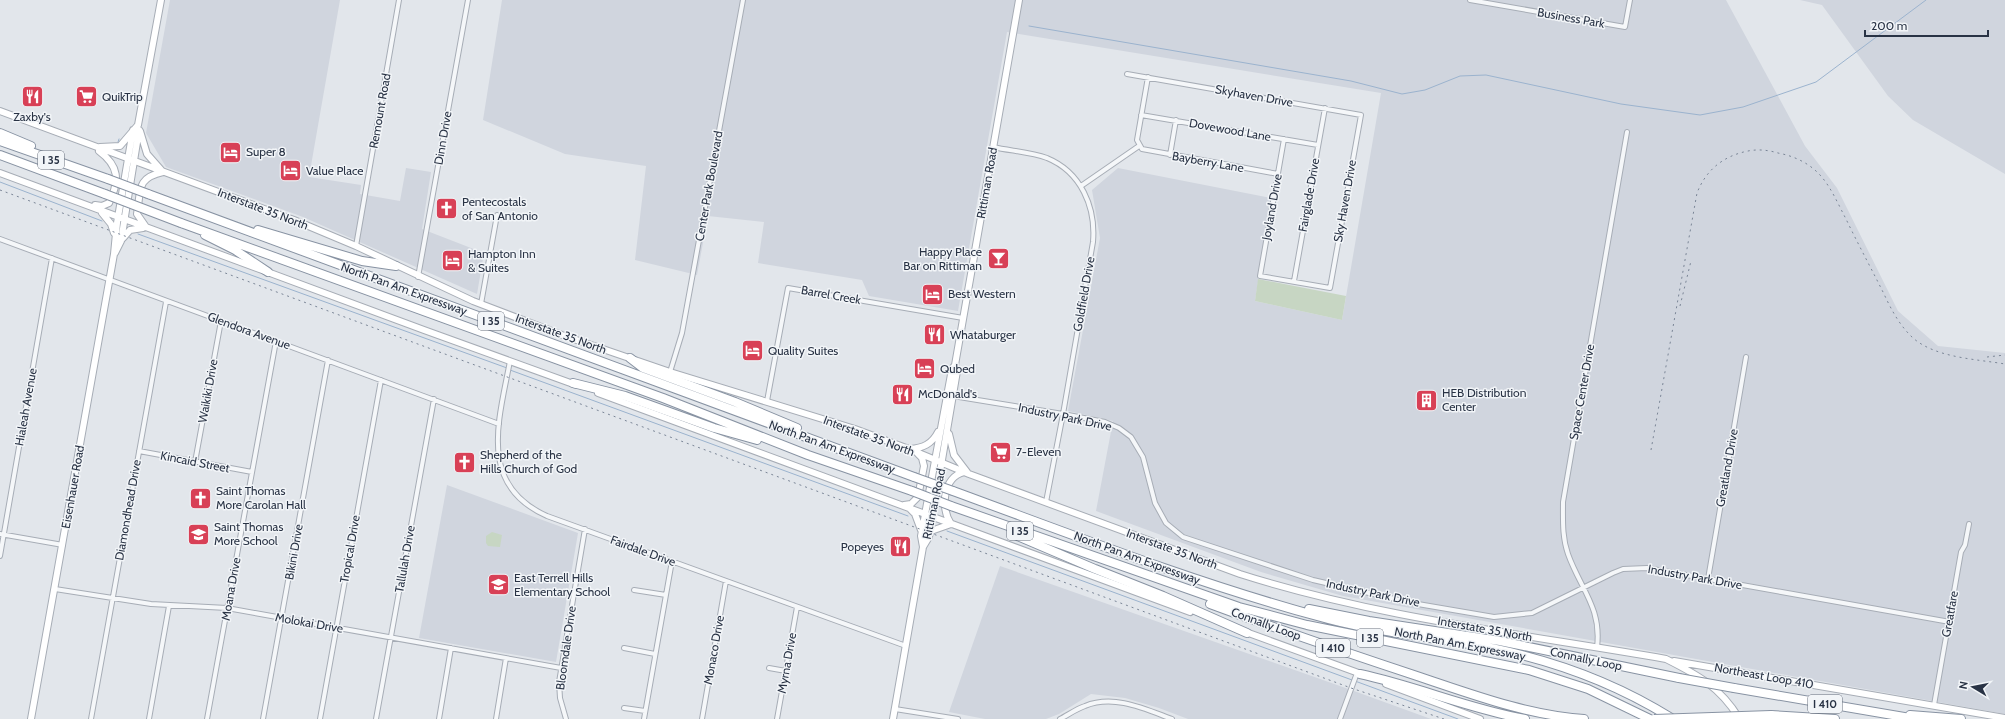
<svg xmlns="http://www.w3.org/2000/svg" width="2005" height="719" font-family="Cabin,sans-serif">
<rect width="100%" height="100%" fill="#e2e6eb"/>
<!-- built -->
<path fill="#d0d5de" d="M170,0H340L309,177L361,185L360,194L400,201L406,168L431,172L422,229L484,253L477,294L303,217L166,167L146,133Z
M502,0H1726L1805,146L1837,188L1898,311L1938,346L2005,353V714L1343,596L1261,572L1096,511L1113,421L1068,411L1100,238L1092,190L1118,168L1271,198L1255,301L1342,320L1381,93L1007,32L958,311L869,296L862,280L758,263L764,222L708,216L697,275L635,260L646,166L565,154L483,120Z
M1800,0H2005V174L1913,120L1888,96L1822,5Z
M447,485L578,533L556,662L419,638Z
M1000,566L1354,691L1431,719H1188L1159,708L1125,698L1091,694L1059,714L1046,719H985L949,712Z"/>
<!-- green -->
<path fill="#c7d6c3" d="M1258,279L1346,296L1342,320L1255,301Z
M492,532L502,535L500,547L488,546L486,543V536Z"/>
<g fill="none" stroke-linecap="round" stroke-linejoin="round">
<!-- stream -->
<path stroke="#9bb3ce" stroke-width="1" d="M1029,26L1351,81L1402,94L1425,90L1460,76L1486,75L1621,104L1700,115L1743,107L1816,82L1926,0
M118,142L119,139
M0,182L102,221
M138,234L507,368
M510,370L908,516
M947,531L1352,680
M1355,681L1458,719"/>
<defs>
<path id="minor" d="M1470,0L1625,27L1630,0
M1127,74L1361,115L1330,288L1260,276L1284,139
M1148,77L1137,140L1142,149L1278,174
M1141,115L1318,145
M993,147C1011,151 1030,152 1047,158C1081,172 1096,207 1093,242L1063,414L1046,502
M1170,155L1176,120
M1081,186L1139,146
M0,239L499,424
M356,246L399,0
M418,277L468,0
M1294,281L1325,108
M481,304L497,215
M510,361C499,420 477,485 547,516L906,646
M670,372L682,333L743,0
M953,396L1063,414L1105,422L1119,428L1131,437L1143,457L1155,503L1166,523L1183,537L1313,580L1412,603L1494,617L1532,613L1613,573L1623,569L1647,568L1950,622
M767,401L788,288L963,318
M139,451L252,472
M195,462L221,321
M0,534L63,545
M0,556L52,258
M1708,579L1746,357
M55,589L151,604L227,608L561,668
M634,590L666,595
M1597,647C1602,608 1580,588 1568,554C1562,537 1563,520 1563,502L1627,132
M624,648L655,654
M769,668L786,671
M1934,705L1961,552L1965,545L1969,524
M624,708L645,711
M895,709L958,719
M91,719L166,302
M149,719L169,606
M207,719L276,341
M263,719L328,360
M320,719L381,380
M376,719L434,399
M439,719L451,648
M496,719L506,658
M566,719L560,698L559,682L585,529
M644,719L672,561
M702,719L726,581
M777,719L797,607
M1060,719C1068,715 1076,709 1085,706C1114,694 1145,709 1172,719
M1340,719L1357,673"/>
<path id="secondary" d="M0,111L294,220L356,246L473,301L562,335L670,372L855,429L909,449L969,474L1240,574C1378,618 1524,634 1666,659C1698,675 1720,687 1739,718
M140,131L147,154L162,171
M100,147L120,146L138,125L161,0
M0,173L424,330L576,385
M95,205L102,206L109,203C120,180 119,166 99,151
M102,213L111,224L114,233
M146,227L137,214C141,190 136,178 163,172
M123,238L130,230L143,228
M115,253L121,241L139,130
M598,393L1190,612
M949,434L954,455L967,472
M910,449C923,448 932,444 938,432
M904,505L911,504L918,497L924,466L922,458L918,454
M911,510L915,514L921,530
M951,524C940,508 943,477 964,472
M931,531L951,524
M923,547L921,536L952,369L955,365
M1243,631L1364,675
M1674,661L2005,718
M1386,684L1480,719
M31,719L114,254L117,223L133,130
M893,719L923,547L929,537L957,371L955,365L1019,0"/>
<path id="motorway" d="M0,133L31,146
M0,141L108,179
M0,155L105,194
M148,194L914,477
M181,223L663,398L808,455L912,491
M258,230L362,261L396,266
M205,235L235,250L268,272
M630,358L643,368L735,402L797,428
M573,383L625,396L714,428L757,440
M953,491C1073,535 1193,582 1317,616C1375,633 1437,637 1496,649C1558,662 1619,685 1673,719
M951,506L1239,607L1307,625L1529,670L1588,689L1650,719
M1015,535L1095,569L1163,596L1247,633
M1210,604C1280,630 1350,654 1420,677C1474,695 1527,715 1584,719
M1309,609L1369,621L1500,641L1679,678
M1360,674C1416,686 1469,709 1525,719
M1734,688L1916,719
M1771,715L1835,719
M1910,715L1961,719"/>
</defs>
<!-- minor casing -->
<use href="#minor" stroke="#a7adb6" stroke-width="6"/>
<!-- secondary casing -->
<use href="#secondary" stroke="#a7adb6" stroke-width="8"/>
<!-- motorway casing -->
<use href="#motorway" stroke="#8893a3" stroke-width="10"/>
<!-- minor -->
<use href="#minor" stroke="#f5f7f9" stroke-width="4"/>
<!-- secondary -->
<use href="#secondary" stroke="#fff" stroke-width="6"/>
<!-- motorway -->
<use href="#motorway" stroke="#fff" stroke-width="8"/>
<!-- rail -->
<path stroke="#7a8596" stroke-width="1" stroke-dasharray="2 4" stroke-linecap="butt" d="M0,190L1351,688L1444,719
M1680,306L1691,261
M1987,357L2005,355
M1651,450L1697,193C1706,170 1723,156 1748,151C1758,149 1768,150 1778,153C1794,156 1809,163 1820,175C1831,187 1838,204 1846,219C1858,244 1871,268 1883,292C1891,309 1899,325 1913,338C1936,358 1976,359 2005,364"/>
<defs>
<path id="motorway-bridge" d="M108,179L148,194
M105,194L181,223
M914,477L953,491
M912,491L951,506
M1679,678L1734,688
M1654,719L1771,715"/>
</defs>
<!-- motorway-bridge casing -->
<use href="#motorway-bridge" stroke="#8893a3" stroke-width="10" stroke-linecap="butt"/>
<!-- motorway-bridge -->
<use href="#motorway-bridge" stroke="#fff" stroke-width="8"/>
</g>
<!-- icons -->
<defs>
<symbol id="restaurant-square" viewBox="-11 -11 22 22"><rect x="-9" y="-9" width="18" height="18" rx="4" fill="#d84056" stroke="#f2f5f8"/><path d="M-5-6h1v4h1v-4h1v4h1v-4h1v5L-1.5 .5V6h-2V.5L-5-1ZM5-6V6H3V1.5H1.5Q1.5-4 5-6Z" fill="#fff"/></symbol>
<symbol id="supermarket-square" viewBox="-11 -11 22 22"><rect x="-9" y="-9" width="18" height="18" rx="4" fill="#d84056" stroke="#f2f5f8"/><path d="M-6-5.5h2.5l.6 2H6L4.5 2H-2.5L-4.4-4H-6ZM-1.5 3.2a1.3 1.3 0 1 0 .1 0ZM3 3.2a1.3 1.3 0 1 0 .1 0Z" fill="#fff"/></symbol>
<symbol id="hotel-square" viewBox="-11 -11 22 22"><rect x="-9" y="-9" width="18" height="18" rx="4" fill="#d84056" stroke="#f2f5f8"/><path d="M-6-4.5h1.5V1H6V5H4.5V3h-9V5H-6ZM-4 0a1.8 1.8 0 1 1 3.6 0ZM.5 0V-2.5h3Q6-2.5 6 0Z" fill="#fff"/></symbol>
<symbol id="church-square" viewBox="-11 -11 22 22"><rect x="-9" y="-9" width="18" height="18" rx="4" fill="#d84056" stroke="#f2f5f8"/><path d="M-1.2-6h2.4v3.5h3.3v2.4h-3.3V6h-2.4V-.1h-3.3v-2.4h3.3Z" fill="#fff"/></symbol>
<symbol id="bar-square" viewBox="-11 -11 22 22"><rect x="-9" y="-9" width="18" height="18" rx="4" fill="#d84056" stroke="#f2f5f8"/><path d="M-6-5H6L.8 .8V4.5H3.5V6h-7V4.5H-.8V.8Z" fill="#fff"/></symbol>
<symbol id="building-square" viewBox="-11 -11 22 22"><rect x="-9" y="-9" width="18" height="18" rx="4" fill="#d84056" stroke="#f2f5f8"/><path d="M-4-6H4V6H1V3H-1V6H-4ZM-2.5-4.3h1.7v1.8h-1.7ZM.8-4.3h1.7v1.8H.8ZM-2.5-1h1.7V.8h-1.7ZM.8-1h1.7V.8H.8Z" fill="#fff"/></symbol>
<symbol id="school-square" viewBox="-11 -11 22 22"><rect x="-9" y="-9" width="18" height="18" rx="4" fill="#d84056" stroke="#f2f5f8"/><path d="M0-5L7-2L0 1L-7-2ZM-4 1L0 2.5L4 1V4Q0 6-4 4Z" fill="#fff"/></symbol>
</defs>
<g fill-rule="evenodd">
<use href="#restaurant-square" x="20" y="84" width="25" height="25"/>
<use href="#supermarket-square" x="74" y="84" width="25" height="25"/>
<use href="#hotel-square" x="218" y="140" width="25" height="25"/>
<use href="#hotel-square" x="278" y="158" width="25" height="25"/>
<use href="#church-square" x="434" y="196" width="25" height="25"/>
<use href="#bar-square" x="986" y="246" width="25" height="25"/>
<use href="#hotel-square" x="440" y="248" width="25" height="25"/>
<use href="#hotel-square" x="920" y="282" width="25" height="25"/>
<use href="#restaurant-square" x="922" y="322" width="25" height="25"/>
<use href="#hotel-square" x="740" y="338" width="25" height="25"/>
<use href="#hotel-square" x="912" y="356" width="25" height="25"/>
<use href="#restaurant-square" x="890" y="382" width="25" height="25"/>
<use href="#building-square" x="1414" y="388" width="25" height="25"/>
<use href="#supermarket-square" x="988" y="440" width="25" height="25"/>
<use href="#church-square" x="452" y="450" width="25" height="25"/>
<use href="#church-square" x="188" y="486" width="25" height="25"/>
<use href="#school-square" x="186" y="522" width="25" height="25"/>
<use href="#restaurant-square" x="888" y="534" width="25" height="25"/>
<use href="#school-square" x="486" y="572" width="25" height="25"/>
</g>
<g text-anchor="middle" stroke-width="3" stroke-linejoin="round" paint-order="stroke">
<!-- shield labels -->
<g fill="#f2f5f8" stroke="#656d7b" stroke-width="1">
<rect x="38" y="151" width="26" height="18" rx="3"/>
<rect x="478" y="312" width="26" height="18" rx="3"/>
<rect x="1007" y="522" width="26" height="18" rx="3"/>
<rect x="1357" y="629" width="26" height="18" rx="3"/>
<rect x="1316" y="639" width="34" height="18" rx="3"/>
<rect x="1808" y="695" width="34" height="18" rx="3"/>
</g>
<g font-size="11" font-weight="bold" fill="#293345">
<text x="51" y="164">I 35</text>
<text x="491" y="325">I 35</text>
<text x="1020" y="535">I 35</text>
<text x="1370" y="642">I 35</text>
<text x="1333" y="652">I 410</text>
<text x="1825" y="708">I 410</text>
</g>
<!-- street labels -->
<g font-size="12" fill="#293345" stroke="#f2f5f8">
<text transform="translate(1571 18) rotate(10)" y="4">Business Park</text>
<text transform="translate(1254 96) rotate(10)" y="4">Skyhaven Drive</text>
<text transform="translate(380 111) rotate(-80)" y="4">Remount Road</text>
<text transform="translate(1230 130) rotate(10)" y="4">Dovewood Lane</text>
<text transform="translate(443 138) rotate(-80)" y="4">Dinn Drive</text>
<text transform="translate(1208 162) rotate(10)" y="4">Bayberry Lane</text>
<text transform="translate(987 183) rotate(-80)" y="4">Rittiman Road</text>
<text transform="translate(709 186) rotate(-80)" y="4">Center Park Boulevard</text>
<text transform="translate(1309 195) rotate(-80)" y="4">Fairglade Drive</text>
<text transform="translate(1345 201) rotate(-80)" y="4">Sky Haven Drive</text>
<text transform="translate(1272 207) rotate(-80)" y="4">Joyland Drive</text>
<text transform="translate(263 209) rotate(21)" y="4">Interstate 35 North</text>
<text transform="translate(404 289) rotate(20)" y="4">North Pan Am Expressway</text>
<text transform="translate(1084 294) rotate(-80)" y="4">Goldfield Drive</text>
<text transform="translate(831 295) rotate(10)" y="4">Barrel Creek</text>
<text transform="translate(249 331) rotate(20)" y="4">Glendora Avenue</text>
<text transform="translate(561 334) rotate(20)" y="4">Interstate 35 North</text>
<text transform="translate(208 391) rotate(-80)" y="4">Waikiki Drive</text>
<text transform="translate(1582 392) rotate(-80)" y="4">Space Center Drive</text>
<text transform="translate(26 407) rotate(-80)" y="4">Hialeah Avenue</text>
<text transform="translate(1065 417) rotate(12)" y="4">Industry Park Drive</text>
<text transform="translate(869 436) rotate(20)" y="4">Interstate 35 North</text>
<text transform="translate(832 447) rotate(20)" y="4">North Pan Am Expressway</text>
<text transform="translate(195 462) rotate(11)" y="4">Kincaid Street</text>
<text transform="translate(1727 468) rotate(-80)" y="4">Greatland Drive</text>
<text transform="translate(73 487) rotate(-80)" y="4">Eisenhauer Road</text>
<text transform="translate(934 504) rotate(-78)" y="4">Rittiman Road</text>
<text transform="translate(128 510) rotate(-80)" y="4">Diamondhead Drive</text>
<text transform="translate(350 549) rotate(-80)" y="4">Tropical Drive</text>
<text transform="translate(1172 549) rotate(20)" y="4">Interstate 35 North</text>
<text transform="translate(643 551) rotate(20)" y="4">Fairdale Drive</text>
<text transform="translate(294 552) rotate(-80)" y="4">Bikini Drive</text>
<text transform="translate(1137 558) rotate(20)" y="4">North Pan Am Expressway</text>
<text transform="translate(405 559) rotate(-80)" y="4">Tallulah Drive</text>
<text transform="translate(1695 577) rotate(10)" y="4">Industry Park Drive</text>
<text transform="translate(231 589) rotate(-80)" y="4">Moana Drive</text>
<text transform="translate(1373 593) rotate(12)" y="4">Industry Park Drive</text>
<text transform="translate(1950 614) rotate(-80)" y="4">Greatfare</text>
<text transform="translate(309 623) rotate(10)" y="4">Molokai Drive</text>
<text transform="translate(1266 624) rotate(20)" y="4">Connally Loop</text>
<text transform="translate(1485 629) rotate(10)" y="4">Interstate 35 North</text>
<text transform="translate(1460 644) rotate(11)" y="4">North Pan Am Expressway</text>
<text transform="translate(566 648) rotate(-82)" y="4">Bloomdale Drive</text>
<text transform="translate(714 650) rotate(-80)" y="4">Monaco Drive</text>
<text transform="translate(1586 659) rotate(12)" y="4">Connally Loop</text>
<text transform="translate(787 663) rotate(-80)" y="4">Myrna Drive</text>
<text transform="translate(1764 676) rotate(10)" y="4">Northeast Loop 410</text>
</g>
<!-- poi labels -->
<g font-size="12" fill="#293345" stroke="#f2f5f8" text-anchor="start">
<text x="102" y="101">QuikTrip</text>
<text x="32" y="121" text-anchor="middle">Zaxby's</text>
<text x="246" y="156">Super 8</text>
<text x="306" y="175">Value Place</text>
<text x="462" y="206">Pentecostals<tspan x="462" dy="14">of San Antonio</tspan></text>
<text x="982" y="256" text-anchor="end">Happy Place<tspan x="982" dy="14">Bar on Rittiman</tspan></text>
<text x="468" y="258">Hampton Inn<tspan x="468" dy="14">&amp; Suites</tspan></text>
<text x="948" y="298">Best Western</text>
<text x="950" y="339">Whataburger</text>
<text x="768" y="355">Quality Suites</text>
<text x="940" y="373">Qubed</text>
<text x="1442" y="397">HEB Distribution<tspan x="1442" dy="14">Center</tspan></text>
<text x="918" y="398">McDonald's</text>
<text x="1016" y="456">7-Eleven</text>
<text x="480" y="459">Shepherd of the<tspan x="480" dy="14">Hills Church of God</tspan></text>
<text x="216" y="495">Saint Thomas<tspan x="216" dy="14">More Carolan Hall</tspan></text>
<text x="214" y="531">Saint Thomas<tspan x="214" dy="14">More School</tspan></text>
<text x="884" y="551" text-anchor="end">Popeyes</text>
<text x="514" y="582">East Terrell Hills<tspan x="514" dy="14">Elementary School</tspan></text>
</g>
</g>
<!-- north arrow -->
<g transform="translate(1973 687) rotate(280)" stroke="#f2f5f8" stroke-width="3" paint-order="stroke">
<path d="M0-3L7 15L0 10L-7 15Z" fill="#293345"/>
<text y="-6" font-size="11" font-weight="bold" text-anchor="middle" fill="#293345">N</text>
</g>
<!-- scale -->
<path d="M1865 30v6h123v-6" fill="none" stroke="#293345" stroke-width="2"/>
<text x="1871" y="30" font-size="12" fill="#293345" stroke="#f2f5f8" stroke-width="3" paint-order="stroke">200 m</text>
</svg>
